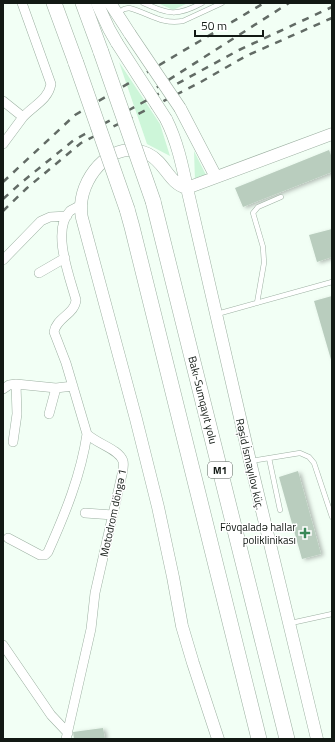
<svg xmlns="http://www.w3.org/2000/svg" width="335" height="742" font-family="'Titillium Web',sans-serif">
<defs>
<filter id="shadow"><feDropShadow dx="3" dy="1.5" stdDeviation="2" flood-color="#0004"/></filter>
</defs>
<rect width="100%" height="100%" fill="#f2fff5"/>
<!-- green -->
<path fill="#cdf6d9" d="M160,3H188L173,10L160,4Z
M119,62L160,124L170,156L147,144Z
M194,151L207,177L195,181Z"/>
<!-- building -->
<path fill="#b9cdbe" filter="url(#shadow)" d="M329,150L332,158V172L243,207L235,188Z
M332,229V257L317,262L309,235Z
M332,296V363L314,301Z
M298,471L321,554L302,559L279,477Z
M103,728L105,739H74L73,732Z"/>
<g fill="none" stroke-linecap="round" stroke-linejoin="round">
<defs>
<path id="service" d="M143,3C169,14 176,17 202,3
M118,13L124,9L129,8C149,13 161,25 183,21L222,3
M257,303L264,263L263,247L253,213L258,207L281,197
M217,314L332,282
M269,458L280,510
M251,461L300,453L309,457L314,463L332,517
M291,623L332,614"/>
<path id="minor" d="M3,101L23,117C34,105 48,100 51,84L22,3
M3,144L23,117
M3,260L41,221L50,217L67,216
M39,273L65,258
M3,389L9,385L16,384L56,388L73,386
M49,414L56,388
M13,442L17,414L16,384
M85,513L113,515
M8,538L40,555H45L48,552C65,514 81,475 87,434
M3,645L51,715L68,733
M66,739L91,629L95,593L123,470C123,467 124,463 123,461C119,449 97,444 87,434L66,363L54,332C56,318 75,314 76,300C70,278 51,230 70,211C73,209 77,207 81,205"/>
<path id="tertiary" d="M97,3L109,29L117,43
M110,3L130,34
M180,108L216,177
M166,119C177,141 182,164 187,188L250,461L317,739
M218,739L193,663L182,626L173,577L158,507L136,419L82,218C81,214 81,209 81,205C83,173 115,138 148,154C165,162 169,184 187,188L332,134"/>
<path id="trunk" d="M54,3L76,63
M83,3L101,52
M153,201L287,739
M127,209L132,227L259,739"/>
</defs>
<!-- service casing -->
<use href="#service" stroke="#9db0a2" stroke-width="5.5"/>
<!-- minor casing -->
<use href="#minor" stroke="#9db0a2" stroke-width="10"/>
<!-- tertiary casing -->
<use href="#tertiary" stroke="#9db0a2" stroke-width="13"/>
<!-- trunk casing -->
<use href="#trunk" stroke="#9db0a2" stroke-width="16"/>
<!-- service -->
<use href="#service" stroke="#fff" stroke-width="4.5"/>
<!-- minor -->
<use href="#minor" stroke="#fff" stroke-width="9"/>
<!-- tertiary -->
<use href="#tertiary" stroke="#fff" stroke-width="12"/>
<!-- trunk -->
<use href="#trunk" stroke="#fff" stroke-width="15"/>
<!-- rail -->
<path stroke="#626b65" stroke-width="2.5" stroke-dasharray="7 7" stroke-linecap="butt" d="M145,95L289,3
M3,182L75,115L264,3
M3,199L22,182L74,140L239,50L332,7
M3,211L27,188L81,143L199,83L246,56L332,18"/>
<defs>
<path id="tertiary-bridge" d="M130,34L180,108
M117,43L166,119"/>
<path id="trunk-bridge" d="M101,52L153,201
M76,63L127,209"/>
</defs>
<!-- tertiary-bridge casing -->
<use href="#tertiary-bridge" stroke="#9db0a2" stroke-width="13" stroke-linecap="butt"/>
<!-- trunk-bridge casing -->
<use href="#trunk-bridge" stroke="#9db0a2" stroke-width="16" stroke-linecap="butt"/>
<!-- tertiary-bridge -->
<use href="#tertiary-bridge" stroke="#fff" stroke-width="12"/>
<!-- trunk-bridge -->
<use href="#trunk-bridge" stroke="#fff" stroke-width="15"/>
</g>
<!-- markers -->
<path fill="#3a8858" stroke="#fff" stroke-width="1.5" d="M303 527h4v4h4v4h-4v4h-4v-4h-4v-4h4z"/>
<g text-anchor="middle" stroke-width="3" stroke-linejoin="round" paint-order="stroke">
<!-- shield labels -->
<rect fill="#fff" stroke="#595e5a" stroke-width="1" x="208" y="462" width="24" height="16" rx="3"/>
<g font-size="10" font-weight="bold" fill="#121914">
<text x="220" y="474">M1</text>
</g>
<!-- street labels -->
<g font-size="11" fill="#121914" stroke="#fff">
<text transform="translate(203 400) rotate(76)" y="4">Bakı-Sumqayıt yolu</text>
<text transform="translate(250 464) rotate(77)" y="4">Rəşid İsmayılov küç.</text>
<text transform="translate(113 513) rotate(-78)" y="4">Motodrom döngə 1</text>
</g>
<!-- poi labels -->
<g font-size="11" fill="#121914" stroke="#fff" text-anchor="end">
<text x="296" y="531">Fövqaladə hallar<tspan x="296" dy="13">poliklinikası</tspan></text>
</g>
</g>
<!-- border -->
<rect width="335" height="742" fill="none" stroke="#121914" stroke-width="8"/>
<!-- scale -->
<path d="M195 30v6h68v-6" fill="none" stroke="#121914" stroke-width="2"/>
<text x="201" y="30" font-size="12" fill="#121914" stroke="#ffffff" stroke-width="3" paint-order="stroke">50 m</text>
</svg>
